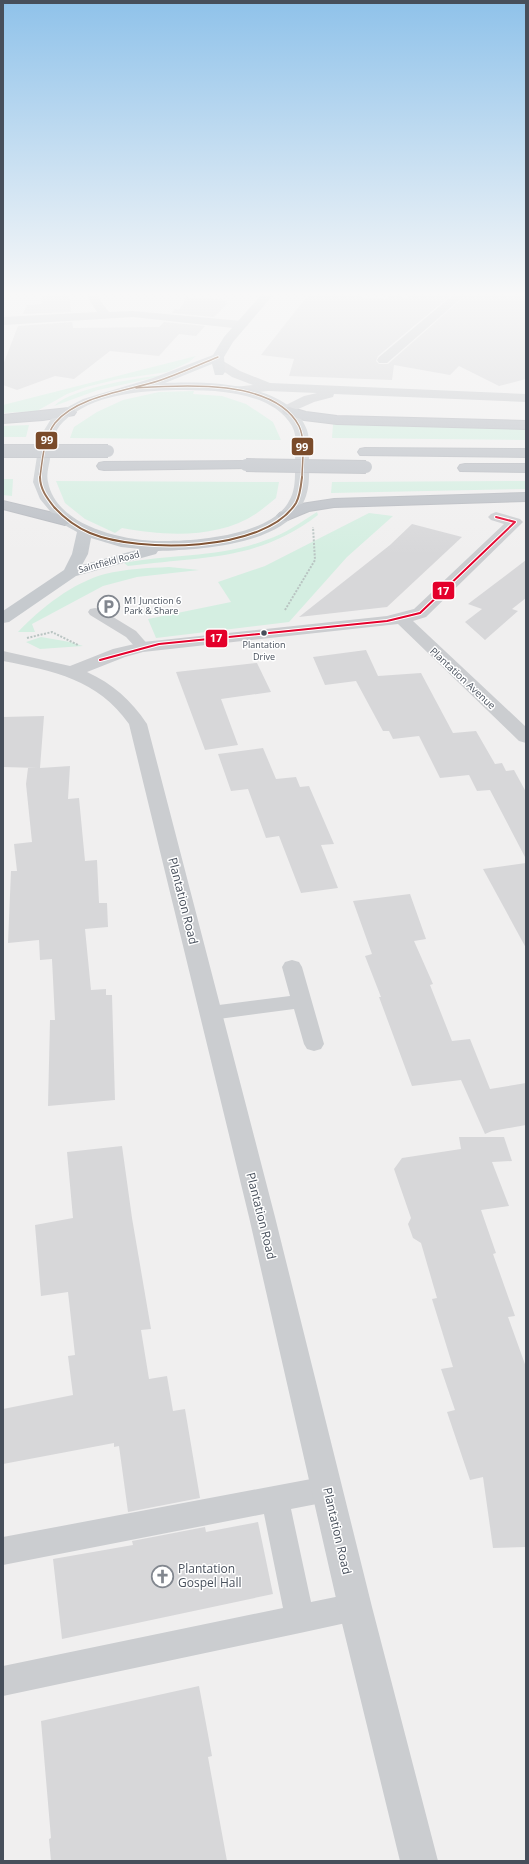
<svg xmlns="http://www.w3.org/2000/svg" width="529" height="1864" font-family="'Open Sans',sans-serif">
<rect width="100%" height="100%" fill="#f0efef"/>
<!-- green -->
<path fill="#d4eee1" d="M196,356L189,362L167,372L119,379L86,387L67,394L37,411L3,413V405Z
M171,374L98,390L54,406C73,387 143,377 171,374Z
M194,391L193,394L222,396L246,404L273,422L281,440L70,438L74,427L97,412L123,400L159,392Z
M333,424L526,429V440L332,438Z
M29,425L26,437H3V426Z
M3,479H13L12,496L3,495Z
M56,481L279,482L276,498C270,503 264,508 257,513C218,539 166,536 122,528L115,533L85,519L65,503Z
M526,481V489L331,493L332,482Z
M317,512L318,515C257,562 200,556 128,566L124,563C171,554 220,558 266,540C285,534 301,522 317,512Z
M369,513L393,516L347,557L289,622L156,638L148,619L231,602L218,582L265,566Z
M169,567L199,570L137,577L103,586L32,624L35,632H18C41,608 72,583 105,574C126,569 147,568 169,567Z
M41,637L70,642L83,646L40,649L26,642Z"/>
<!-- building -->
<path fill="#d7d7d9" d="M41,295H69L71,312L23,314L27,305L42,304Z
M308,295H340L385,299L389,295L409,298L410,295H451L378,356L376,361L379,364H388L466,295H526V379L499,386L459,366L450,375L394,365L392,380L289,376L294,359L261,355Z
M187,297L228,300L225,303H228L214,317L172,313L175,309L179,310Z
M72,322L73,328L159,327L164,322L205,326L196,336L179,334L159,356L110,351L74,379L55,376L17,390L3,385V365L18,326Z
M412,524L462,537L387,607L299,617L390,545Z
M526,560V598L512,609L518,611L485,640L465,622L482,609L468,604Z
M366,650L378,676L421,673L453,733L476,731L495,764L502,763L506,771L514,770L526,792V859L490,790L477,791L469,775L440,778L419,736L393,739L389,731H383L356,681L325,685L313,657Z
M257,663L271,692L221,699L238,745L205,750L176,672Z
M44,716L40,768L70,766L68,799L79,798L85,861L97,860L99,903H107L108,927L85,929L91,990L106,989V995H112L115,1100L48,1106L50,1020H55L52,959L40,960L39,940L8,943L11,871H17L14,844L32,842L26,784L28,768H38L3,767V717Z
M263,748L276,779L296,777L300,787L309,786L334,844L321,845L338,888L301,893L279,836L266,838L248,789L231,791L218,754Z
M526,863V948L483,869Z
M410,894L426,939L414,941L433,984L430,985L452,1041L470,1039L490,1089L526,1083V1125L492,1131L485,1134L461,1080L412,1086L379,997H381L365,956L372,954L353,901Z
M459,1137H504L512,1161L492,1162L509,1206L481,1210L496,1253L493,1254L515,1316L508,1317L526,1367V1547L493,1548L483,1477L470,1480L447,1412L455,1410L441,1369L453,1367L432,1299L437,1298L421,1243L413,1238L408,1224L411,1218L394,1169L402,1158L461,1149Z
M122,1146L132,1218L151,1329L141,1330L149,1379L167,1376L173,1411L185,1409L200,1498L128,1512L119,1446L114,1447V1443L3,1464V1409L73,1395L68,1356L75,1355L68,1292L41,1296L35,1225L73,1218L67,1152Z
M258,1522L273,1594L62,1639L53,1559L133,1545L132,1541L205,1527L206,1532Z
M199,1686L212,1756L208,1757L227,1861H51L49,1839L51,1838L41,1721Z"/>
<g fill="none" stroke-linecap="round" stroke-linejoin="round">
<defs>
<path id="motorway" d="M289,407L306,412L337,416L526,421V429L337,424L304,420L284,414L282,411L284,408Z
M69,408L74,409L76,412L74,415L43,420L3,423V415Z
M365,448L526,449V457L360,455L358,452L360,449Z
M246,461L251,462L253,465L251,468L104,470L99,469L97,466L99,463L104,462Z
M465,464H526V472L460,471L458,468L460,465Z
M526,493V501L334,507L309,511L285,521L280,519L277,516L280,513L301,504L334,499Z
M3,501L70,517L73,520L70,523L65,525L3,509Z"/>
</defs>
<!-- motorway casing -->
<use href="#motorway" stroke="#b5b8be" stroke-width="2"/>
<!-- path -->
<path stroke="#b9c4c2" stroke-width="2" stroke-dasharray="2 1.5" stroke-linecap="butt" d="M285,610L315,560L313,527
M27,638L52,632L78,645"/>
<!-- service -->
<path fill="#cbcdd0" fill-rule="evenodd" d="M95,608L100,609L136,631L150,647L148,650L143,651L138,650L126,637L90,615L88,612L90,609Z
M292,960L299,962L302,967L324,1044L321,1049L314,1051L307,1049L304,1044L294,1009L211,1020L204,1018L201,1013L204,1008L211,1006L290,996L282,967L285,962Z
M327,1476L337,1480L341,1489L337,1498L327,1502L291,1509L311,1602L355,1593L365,1597L369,1607L365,1617L355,1621L300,1633L3,1696V1666L283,1608L264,1514L3,1565V1537Z"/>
<!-- minor -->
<path fill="#cbcdd0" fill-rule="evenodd" d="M86,295H96L109,312L133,311L242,321L248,325L242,329L133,317L3,325V317L97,312Z
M453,295H465L387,363H379L377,360L379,357Z
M496,512L520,519L523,522L426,617L413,621L526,727V743L519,741L398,624L143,652L125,657L87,672C113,684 131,700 147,724L275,1217L372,1607L438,1861H400L338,1607L249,1217L129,724C97,679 54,671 3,661V651L70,666L113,649L143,642L387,616L414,609L504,524L491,520L488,517L491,514Z"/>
<!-- tertiary -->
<path fill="#cbcdd0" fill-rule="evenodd" d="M218,358L240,371L270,383L526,394V402L334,394L333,397L314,402L287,414L282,413L280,410L282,407L304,396L317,393L268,391L239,394L234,393L233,390L234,387L253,385L232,377L214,365L212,362L214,359Z"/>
<!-- primary -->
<path fill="#c6cace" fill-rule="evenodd" d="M261,295H273L233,342L224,357L225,372L223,375H215L212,364L165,383C206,381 290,382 307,430C310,439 309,450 309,460C309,472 310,484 306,496C290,545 200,550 158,551L156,554L76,576L9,622L3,623V611L64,570L72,554L77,532L59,522L40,499L33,482L39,443L43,432L51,419L64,409L83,399L153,378L213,355L224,337ZM176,390C212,390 271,390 292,426C298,437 295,451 295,462C295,475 296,490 289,501C271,536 192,542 157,541C120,540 56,525 48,482C46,474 49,466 50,459C52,446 53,431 63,422C93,394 138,391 176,390ZM91,538L121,547L140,549L82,565L88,554Z"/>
<!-- motorway -->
<use href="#motorway" fill="#bbbfc5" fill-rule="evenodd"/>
<defs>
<path id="motorway-bridge" d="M3,451H108
M246,465L366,467"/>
</defs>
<!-- motorway-bridge casing -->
<use href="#motorway-bridge" stroke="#b5b8be" stroke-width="14" stroke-linecap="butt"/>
<!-- motorway-bridge -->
<use href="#motorway-bridge" stroke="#bbbfc5" stroke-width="12"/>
<defs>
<path id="bus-1-far1" d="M136,388C181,385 274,378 299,426C306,441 302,462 302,478
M40,478C42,461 44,437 55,423C77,396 127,391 158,381C179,374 198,365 218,357"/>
<path id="bus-1" d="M40,477C40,489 47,498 54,507C64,518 76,527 90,533C138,553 265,553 296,503C300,496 301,486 302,477"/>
<path id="bus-2" d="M100,660L159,644L387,621L420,613L515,522L496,517"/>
</defs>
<!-- bus-1-far1 casing -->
<use href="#bus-1-far1" stroke="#fff" stroke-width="3"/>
<!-- bus-1 casing -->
<use href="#bus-1" stroke="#fff" stroke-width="4"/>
<!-- bus-2 casing -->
<use href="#bus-2" stroke="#fff" stroke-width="4"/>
<!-- bus-1-far1 -->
<use href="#bus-1-far1" stroke="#7a4b2a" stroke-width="1.5"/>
<!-- bus-1 -->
<use href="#bus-1" stroke="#7a4b2a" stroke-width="2"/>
<!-- bus-2 -->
<use href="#bus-2" stroke="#e4002b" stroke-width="2"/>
</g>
<!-- sky -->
<linearGradient id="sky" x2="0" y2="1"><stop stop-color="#8fc2ea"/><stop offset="0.53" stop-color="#f8f8f8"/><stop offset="1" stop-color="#f8f8f8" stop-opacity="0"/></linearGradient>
<rect width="529" height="555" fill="url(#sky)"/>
<!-- icons -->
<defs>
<symbol id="parking-ring" viewBox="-11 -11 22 22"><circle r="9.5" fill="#fff" stroke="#82878f" stroke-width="1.5"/><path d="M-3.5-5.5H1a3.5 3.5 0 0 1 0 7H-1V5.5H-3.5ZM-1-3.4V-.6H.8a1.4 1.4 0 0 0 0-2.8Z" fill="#82878f"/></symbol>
<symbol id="church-ring" viewBox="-11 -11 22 22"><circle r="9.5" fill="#fff" stroke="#82878f" stroke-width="1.5"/><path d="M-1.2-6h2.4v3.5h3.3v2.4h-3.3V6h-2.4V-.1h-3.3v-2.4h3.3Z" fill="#82878f"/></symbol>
</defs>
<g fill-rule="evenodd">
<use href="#parking-ring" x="96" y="594" width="25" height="25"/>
<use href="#church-ring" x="150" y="1564" width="25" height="25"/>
</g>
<!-- markers -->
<circle fill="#474f5b" stroke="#fff" stroke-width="1.5" cx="264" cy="633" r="3.5"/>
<g text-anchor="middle" stroke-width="3" stroke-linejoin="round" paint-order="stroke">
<!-- far-street labels -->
<g font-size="9" fill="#474f5b" stroke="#fff">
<text transform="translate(109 562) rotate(-15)" y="3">Saintfield Road</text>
</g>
<!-- far-poi labels -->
<g font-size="9" fill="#474f5b" stroke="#fff" text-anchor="start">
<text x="124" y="604">M1 Junction 6<tspan x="124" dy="10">Park &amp; Share</tspan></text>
</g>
<!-- bus labels -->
<g font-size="9" fill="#474f5b" stroke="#fff">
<text x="264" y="648">Plantation<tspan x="264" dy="12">Drive</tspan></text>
</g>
<!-- street labels -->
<g font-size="10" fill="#474f5b" stroke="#fff">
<text transform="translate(463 678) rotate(43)" y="4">Plantation Avenue</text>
</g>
<!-- near-street labels -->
<g font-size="12" fill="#474f5b" stroke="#fff">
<text transform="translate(183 901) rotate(76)" y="4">Plantation Road</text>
<text transform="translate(261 1216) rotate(76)" y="4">Plantation Road</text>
<text transform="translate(337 1531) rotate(77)" y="4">Plantation Road</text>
</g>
<!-- near-poi labels -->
<g font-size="12" fill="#474f5b" stroke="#fff" text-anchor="start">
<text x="178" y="1573">Plantation<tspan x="178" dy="14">Gospel Hall</tspan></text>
</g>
</g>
<g stroke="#fff" stroke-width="1.5">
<rect x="35" y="431" width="23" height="19" rx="4" fill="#7a4b2a"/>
<rect x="291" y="437" width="23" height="19" rx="4" fill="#7a4b2a"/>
<rect x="432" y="581" width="23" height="19" rx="4" fill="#e4002b"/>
<rect x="205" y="629" width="23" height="19" rx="4" fill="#e4002b"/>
</g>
<g font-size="11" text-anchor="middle" font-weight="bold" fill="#fff">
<text x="47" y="444">99</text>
<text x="302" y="451">99</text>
<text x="443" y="595">17</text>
<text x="216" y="642">17</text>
</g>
<!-- border -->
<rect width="529" height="1864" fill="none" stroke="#474f5b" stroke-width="8"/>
</svg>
